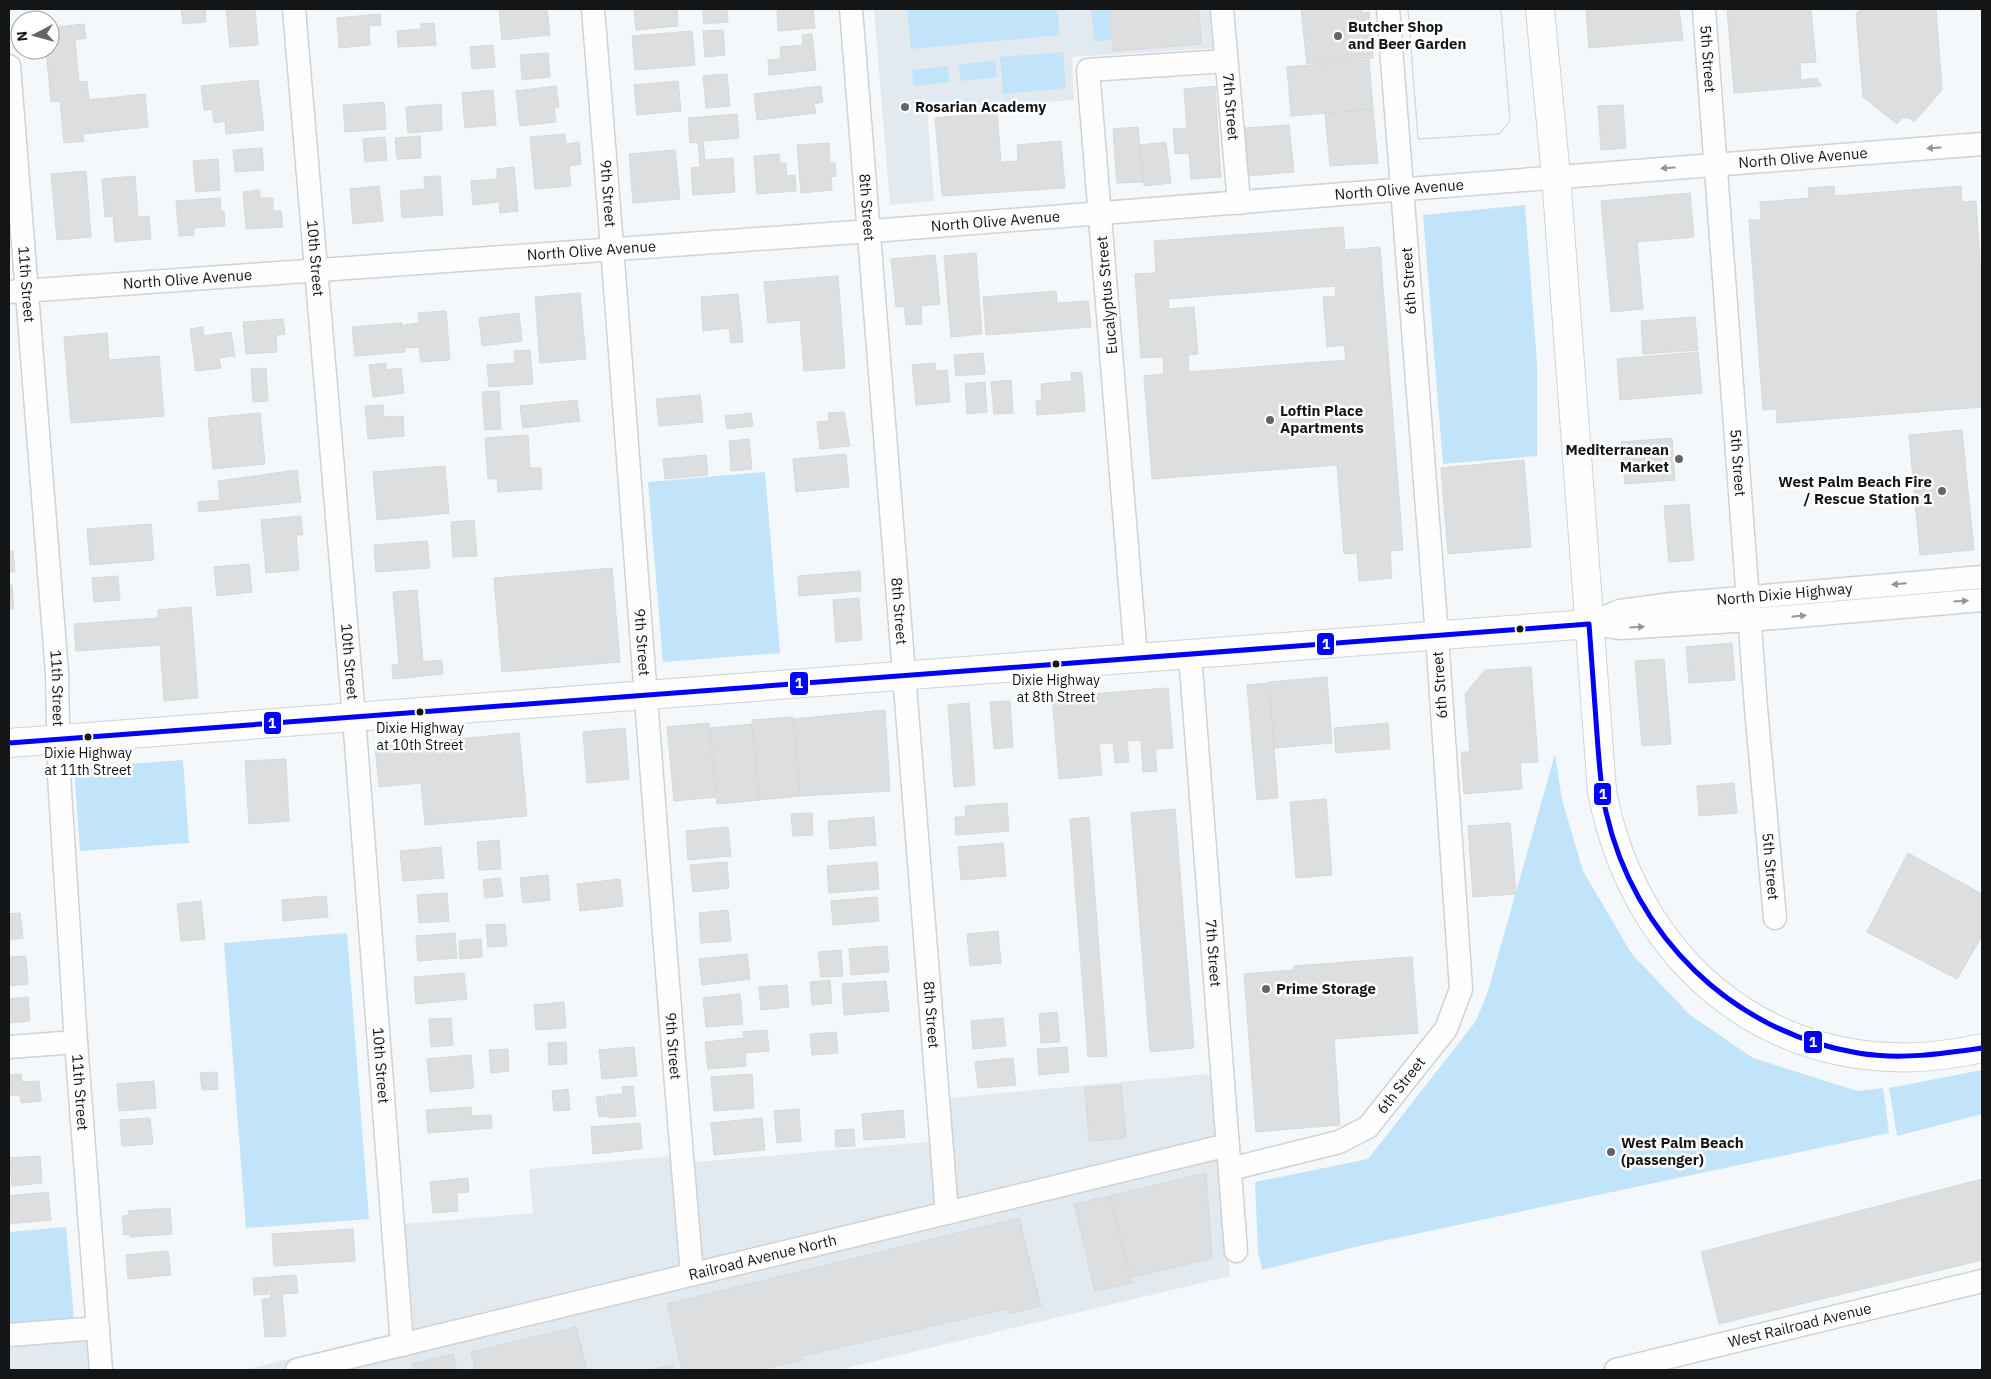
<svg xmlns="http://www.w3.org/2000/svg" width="1991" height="1379" font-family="'IBM Plex Sans',sans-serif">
<rect width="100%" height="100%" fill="#f5f8fa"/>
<!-- built -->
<path fill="#e2e9ef" d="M874,9H1212L1215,48L1072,57L1074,100L970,107V104L927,107L934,201L890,205Z
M1207,1074L1213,1079L1230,1276L838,1370H244L413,1328L404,1224L533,1213L529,1169L673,1156L674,1164L951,1140L948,1098Z
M110,1337L113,1370H9V1345Z"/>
<!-- green -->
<path fill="#c2e4fa" d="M907,9H1057L1060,35L911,49Z
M1091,9H1109L1112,40L1094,41Z
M1063,52L1066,88L1003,94L1000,57Z
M995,60L997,77L961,81L959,65Z
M948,66L950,82L914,86L912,70Z
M1525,205L1537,363V456L1443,464L1423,215Z
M765,472L780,653L663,662L648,482Z
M1555,754L1562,800L1583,871L1632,954L1690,1015L1753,1058L1857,1091L1883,1088L1889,1133L1359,1246L1262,1270L1258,1252L1255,1182L1368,1159L1476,1021L1488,991Z
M183,760L189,843L80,851L74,768Z
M347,933L369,1219L246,1228L224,943Z
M1982,1070V1114L1897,1136L1889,1088Z
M66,1227L74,1318L9,1324V1232Z"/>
<!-- building -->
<path fill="#dcdee0" stroke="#d6d9da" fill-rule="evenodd" d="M181,9H205L206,22L183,24Z
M226,9H255L258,45L230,47Z
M499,9H547L550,35L502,40Z
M634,9H677L678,26L636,30Z
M703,9H727L728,22L704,24Z
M777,9H813L815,28L778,31Z
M1109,9H1199L1201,44L1113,51Z
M1301,9H1362V13L1369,12L1373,58L1307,64Z
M1408,9H1501L1510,121L1499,134L1418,139Z
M1408,9H1501L1510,121L1499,134L1418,139Z
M1586,9H1679L1683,40L1589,48Z
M1727,9H1811L1816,62L1800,63L1801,80L1817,78L1818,83H1821V86L1734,93Z
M1861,9H1936L1942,90L1914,122L1909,118H1902L1897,124L1863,97L1856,14Z
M380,14L381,25L369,26L370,45L339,48L337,18Z
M434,23L436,45L398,47L397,31L421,29V24Z
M84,24L86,38L75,40L79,82L87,81L89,100L145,94L148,127L83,134L84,141L64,143L60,101L51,102L46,50H50V28Z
M723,30L725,55L705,57L703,31Z
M692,31L695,65L635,70L632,36Z
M812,34L816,70L769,75L768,60L781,59L780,47L803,45L802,35Z
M493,45L495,67L472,69L470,47Z
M548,53L550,77L522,80L520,55Z
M1369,60L1373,109L1291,116L1287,67Z
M727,74L730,106L706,108L703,76Z
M258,80L264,130L226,134L225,121L214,123L212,109L204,110L201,86Z
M678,81L681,111L637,115L634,85Z
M556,86L559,107L554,108L556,122L520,126L516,91Z
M821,86L823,102L814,104L816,113L757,120L754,94Z
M1215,86L1221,177L1191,179L1189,153L1175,154L1173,129L1187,128L1184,89Z
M493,90L496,125L465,128L462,93Z
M384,102L386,129L345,132L343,105Z
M441,104L442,130L408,133L406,107Z
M1623,105L1626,148L1601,150L1598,106Z
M1373,109L1378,163L1330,166L1325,113Z
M997,112L1001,162L1018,161L1017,145L1061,141L1065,188L942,196L935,118Z
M737,114L739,138L703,141L705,160L733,158L735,192L693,195L691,168L700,167L698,142L690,143L688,118Z
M1289,125L1294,172L1249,176L1245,128Z
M1138,127L1143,182L1117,183L1113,129Z
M565,134L566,144L579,142L581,164L569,166L571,186L535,189L530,137Z
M420,136L421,158L397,159L395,138Z
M385,137L387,160L365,162L363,139Z
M1166,142L1171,183L1144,186L1140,145Z
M829,143L830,163H835L836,176L831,177L832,190L801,193L797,145Z
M262,148L264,170L235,172L233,150Z
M675,150L680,199L633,203L629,154Z
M779,154L780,163H786L787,176L795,175L796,191L757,194L754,156Z
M218,159L220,190L196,192L193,161Z
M514,167L518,211L500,213L499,202L473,205L471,181L497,179V169Z
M86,171L91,237L57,240L51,174Z
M135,176L138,217L149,216L151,239L115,242L113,216L105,217L102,179Z
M440,176L443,215L402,218L400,191L425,189L424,177Z
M379,186L383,221L353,224L350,189Z
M1834,186L1835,196L1961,186L1962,202L1976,201L1982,292V407L1777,423L1776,409L1763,410L1749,220H1761L1760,202L1809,198L1808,188Z
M260,190V198H273V211H281L283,227L246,229L243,192Z
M1690,193L1694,237L1637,242L1643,309L1611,312L1601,201Z
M220,198L221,211H224L225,226L194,228V235L179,236L176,201Z
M1343,227L1345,250L1380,247L1403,550L1390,551L1392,578L1359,581L1357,553L1344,554L1337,465L1152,479L1144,376L1164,374L1163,357L1141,358L1135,274L1156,273L1154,241ZM1335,286L1336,296L1323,297L1327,347L1344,345L1346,360L1189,372L1188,355L1198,354L1194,307L1169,309L1168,299Z
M976,253L982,334L951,337L944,256Z
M935,255L940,304L921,306L922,324L906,325L904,306L896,307L891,259Z
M838,276L845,368L804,371L800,320L768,323L764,282Z
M1056,291L1057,303L1088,301L1091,327L986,335L983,297Z
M580,293L586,359L540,363L535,297Z
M738,294L743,342L731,343L729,328L703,331L701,297Z
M446,311L450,360L421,362L419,347L406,348L404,325L419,323L418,313Z
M519,313L522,341L482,346L479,318Z
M1695,317L1698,350L1643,354L1641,321Z
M283,319L285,334L276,335L277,352L246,354L243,322Z
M402,323L405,352L355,356L352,327Z
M203,327L204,336L231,332L235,356L219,358L221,368L196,371L190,329Z
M107,333L109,360L159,356L164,416L71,423L64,337Z
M530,350L533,384L489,387L487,365L515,363L514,351Z
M1698,352L1702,393L1620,400L1617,359Z
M983,353L985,374L956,376L954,355Z
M386,363V370L401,368L404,393L373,397L369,365Z
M935,363L936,371L947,370L950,402L916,405L912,365Z
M266,368L268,401L253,402L251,369Z
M1082,372L1085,411L1037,415L1036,401L1042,400L1041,384L1072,381L1071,373Z
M1011,380L1013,413L994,414L991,382Z
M985,382L987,412L967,414L965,384Z
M499,391L501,429L485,430L482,392Z
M700,395L703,422L659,426L656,399Z
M577,400L580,421L523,428L520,406Z
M383,405L384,417L403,416L404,436L368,439L365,406Z
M844,412L850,446L820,449L817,422L829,421L828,413Z
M260,413L265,464L213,469L208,418Z
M751,413L753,426L727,429L725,416Z
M1962,430L1974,550L1920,555L1909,435Z
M528,435L530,468H541L542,489L498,492L497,479H488L485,438Z
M1672,438L1675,480L1625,484L1621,442Z
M749,439L752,469L731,471L729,441Z
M846,454L849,487L796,492L793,459Z
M706,455L708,475L665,479L663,459Z
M1524,460L1531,547L1448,554L1441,468Z
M445,466L449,513L377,520L373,472Z
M297,470L301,502L199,512L198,502L220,500L218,481Z
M1689,504L1694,560L1669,562L1664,506Z
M301,516L303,535H296L299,570L266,573L261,520Z
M474,520L477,556L453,557L451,522Z
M151,524L154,560L90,565L87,529Z
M427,541L430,568L376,572L374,545Z
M9,551H13L15,572H9Z
M249,564L252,592L217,596L214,567Z
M612,568L620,662L502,672L494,578Z
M860,571L861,591L799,596L798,576Z
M118,576L120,600L94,602L92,578Z
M9,585H12L14,609H9Z
M417,590L423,662L442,660L443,674L393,679L392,665L399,664L393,592Z
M859,598L862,640L836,642L833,600Z
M191,607L198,698L164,701L160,645L76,651L74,624L158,618V610Z
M1732,643L1735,680L1689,683L1686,647Z
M1664,659L1671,744L1642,746L1635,661Z
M1531,667L1538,762L1520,763L1522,789L1464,794L1461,752H1470L1465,694L1485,670Z
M1327,677L1332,743L1274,748L1269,682Z
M1269,683L1278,798L1257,800L1247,685Z
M1168,688L1173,748L1155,749L1157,771L1143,772L1141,740L1127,741L1129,762L1115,763L1113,743L1099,744L1102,775L1059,779L1052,697Z
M1010,701L1013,747L994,749L990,702Z
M969,703L975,785L954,787L948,705Z
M885,710L890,791L800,796L793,719Z
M793,717L800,796L759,800L752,720Z
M709,723L716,797L674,801L667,727Z
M1388,723L1390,749L1336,753L1334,728Z
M752,724L759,800L717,804L710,728Z
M625,728L629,779L587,783L583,732Z
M519,733L527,816L425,825L421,783L379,787L375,747Z
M286,759L289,821L249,824L245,761Z
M1734,783L1737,813L1699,816L1697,786Z
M1326,799L1332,875L1296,878L1290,802Z
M1007,803L1009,831L956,835L955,817H966L965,806Z
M1175,809L1194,1048L1150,1052L1131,813Z
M812,813L813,835L793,836L791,814Z
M874,817L876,845L830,849L828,821Z
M1089,817L1107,1056L1088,1057L1070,819Z
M1510,823L1516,894L1473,897L1468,826Z
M728,827L731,856L688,860L686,831Z
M499,840L501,869L479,870L477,842Z
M1003,843L1006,876L961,880L958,847Z
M441,847L444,878L403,881L400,851Z
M1908,853L1982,894V936L1957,979L1867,932Z
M727,862L729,888L693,892L690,865Z
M877,862L879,889L829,893L827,866Z
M548,875L550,900L523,903L520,878Z
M500,878L503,896L485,898L483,880Z
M620,879L623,906L580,911L577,884Z
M447,893L449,921L419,923L417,895Z
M326,896L328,917L283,921L282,900Z
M877,897L879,921L833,925L831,901Z
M201,901L205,939L181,941L177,904Z
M728,910L731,941L701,943L699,913Z
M20,913L23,938L9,940V914Z
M505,924L507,946L488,947L486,925Z
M998,931L1001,963L970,966L967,934Z
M455,933L457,958L418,961L416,936Z
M481,939L482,957L460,959L459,941Z
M887,946L889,972L851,975L849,949Z
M841,950L843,976L821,977L818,952Z
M747,954L750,979L702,985L699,959Z
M26,956L28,984L9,986V957Z
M1412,957L1418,1033L1334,1039L1340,1125L1256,1132L1244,974L1294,970V966Z
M464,973L467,999L416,1004L414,977Z
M830,980L832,1003L812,1005L810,982Z
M886,981L889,1011L844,1015L842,984Z
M787,985L789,1007L761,1010L759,987Z
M740,994L743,1024L706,1027L703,998Z
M28,997L30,1021L9,1023V999Z
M564,1002L566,1028L536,1030L534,1005Z
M1057,1012L1060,1042L1041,1043L1039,1014Z
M451,1018L453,1045L431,1047L429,1019Z
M1003,1018L1006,1046L973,1049L971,1021Z
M767,1030L769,1051L745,1053L746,1066L708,1069L705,1042L744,1038L743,1032Z
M836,1032L838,1053L812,1055L810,1034Z
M566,1042L567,1064L549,1065L548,1043Z
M634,1047L637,1076L602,1079L599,1050Z
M1067,1047L1069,1072L1039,1075L1037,1049Z
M508,1049L509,1071L491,1073L489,1050Z
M471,1055L474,1088L430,1092L427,1059Z
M1013,1058L1016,1085L978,1088L975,1062Z
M217,1072L218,1089L202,1090L200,1073Z
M21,1074L22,1082L39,1081L41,1101L21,1103L20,1095L9,1096V1075Z
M752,1074L754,1108L714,1111L711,1077Z
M154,1081L156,1108L119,1111L117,1084Z
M1121,1085L1126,1138L1089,1141L1085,1088Z
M633,1086L636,1116L609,1118L607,1095L623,1094L622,1087Z
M568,1089L570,1110L554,1111L552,1091Z
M605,1096L608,1116L599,1117L596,1097Z
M471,1107L472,1116L491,1115L492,1128L428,1133L426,1110Z
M799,1109L801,1141L777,1143L774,1111Z
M903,1110L905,1137L864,1140L862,1114Z
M150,1118L153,1144L122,1146L120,1120Z
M762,1118L765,1150L714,1155L711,1123Z
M640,1123L642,1149L593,1154L591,1127Z
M854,1129L855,1146L836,1147L835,1130Z
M40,1156L42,1183L12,1186L9,1158Z
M1206,1173L1212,1258L1130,1278L1110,1196Z
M468,1178L469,1192L457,1193L458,1211L433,1213L430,1182Z
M1982,1179V1260L1719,1324L1701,1252Z
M48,1192L51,1220L9,1224V1196Z
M1110,1196L1132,1283L1095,1291L1074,1204Z
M170,1208L172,1234L130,1237V1234L124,1235L122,1216L129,1215L128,1211Z
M1019,1218L1041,1306L1008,1314L1006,1309L802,1356L803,1360L760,1370H682L667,1304Z
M353,1229L355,1261L274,1266L272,1234Z
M168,1251L171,1275L128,1279L126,1255Z
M296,1275L298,1293L282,1294L286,1336L265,1337L262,1299L271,1298L269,1277Z
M268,1277L269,1294L254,1295L253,1278Z
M576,1327L587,1370H475L471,1352Z
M453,1354L457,1370H413L412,1364Z
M673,1365L674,1370H650Z"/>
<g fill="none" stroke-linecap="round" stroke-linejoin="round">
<defs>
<g id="minor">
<path id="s1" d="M294,9L354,717L402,1345"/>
<path id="s2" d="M593,9C628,430 655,853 692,1274"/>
<path id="s3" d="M851,9L947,1213"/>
<path id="s4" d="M1222,9L1239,203"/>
<path id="s5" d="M1704,9L1756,708L1775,918"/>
<path id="s6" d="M9,66L57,673L59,775L76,1042L101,1370"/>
<path id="s7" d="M9,292L885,230L1982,144"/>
<path id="s8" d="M1589,624L1620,611L1672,604L1982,577"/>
<path d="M1590,624L1622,628L1750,620L1982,600"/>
<path id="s9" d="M1190,654L1236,1251"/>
<path d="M1136,658L1088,70L1226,61"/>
<path d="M9,1047L76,1042"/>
<path id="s10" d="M1230,1169L1339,1142L1368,1127L1446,1029L1461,989L1437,636L1388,9"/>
<path d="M9,1335L98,1328"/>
<path id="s11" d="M297,1370C607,1295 918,1220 1228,1145"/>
<path id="s12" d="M1616,1370L1982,1281"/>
</g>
<path id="major" d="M1540,9L1556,176L1602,791C1637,977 1794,1092 1982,1048
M9,743L1589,624"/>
</defs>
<!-- minor casing -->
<use href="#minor" stroke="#d0d2d4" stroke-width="25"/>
<!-- major casing -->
<use href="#major" stroke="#d0d2d4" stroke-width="30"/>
<!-- minor -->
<use href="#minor" stroke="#fefefe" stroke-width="22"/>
<!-- major -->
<use href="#major" stroke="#fefefe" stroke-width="28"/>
<defs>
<path id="bus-1" d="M1589,624C1592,666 1595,707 1598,748C1600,770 1601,791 1606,812C1634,936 1732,1032 1858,1053C1899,1060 1941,1054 1982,1048
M9,743L1589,624"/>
</defs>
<!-- bus-1 casing -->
<use href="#bus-1" stroke="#fff" stroke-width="9"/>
<!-- bus-1 -->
<use href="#bus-1" stroke="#00f" stroke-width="5"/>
</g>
<!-- one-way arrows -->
<defs><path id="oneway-solid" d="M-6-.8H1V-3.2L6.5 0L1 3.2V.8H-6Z" transform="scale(1.25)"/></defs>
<g fill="#959596">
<use href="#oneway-solid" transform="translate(1934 148) rotate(176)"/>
<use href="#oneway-solid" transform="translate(1668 168) rotate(176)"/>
<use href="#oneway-solid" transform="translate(1899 584) rotate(175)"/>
<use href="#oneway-solid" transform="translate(1961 601) rotate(-4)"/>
<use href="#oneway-solid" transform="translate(1799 616) rotate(-6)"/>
<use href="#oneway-solid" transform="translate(1637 627) rotate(-4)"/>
</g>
<!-- markers -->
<g fill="#636466" stroke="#fff" stroke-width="2">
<circle cx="1338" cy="36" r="5"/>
<circle cx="905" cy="107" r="5"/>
<circle cx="1270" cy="420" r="5"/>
<circle cx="1679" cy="459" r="5"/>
<circle cx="1942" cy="491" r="5"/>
<circle cx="1266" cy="989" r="5"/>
<circle cx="1611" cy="1152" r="5"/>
</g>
<g fill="#141516" stroke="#fff" stroke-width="2">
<circle cx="1520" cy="629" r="4.5"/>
<circle cx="1056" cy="664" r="4.5"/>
<circle cx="420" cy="712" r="4.5"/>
<circle cx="88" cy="737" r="4.5"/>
</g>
<g text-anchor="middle" stroke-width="5" stroke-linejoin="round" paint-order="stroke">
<!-- bus labels -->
<g font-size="14" fill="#141516" stroke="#fff">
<text x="1056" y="685">Dixie Highway<tspan x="1056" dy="17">at 8th Street</tspan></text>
<text x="420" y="733">Dixie Highway<tspan x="420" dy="17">at 10th Street</tspan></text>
<text x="88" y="758">Dixie Highway<tspan x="88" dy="17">at 11th Street</tspan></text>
</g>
<!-- poi labels -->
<g font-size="15" font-weight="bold" fill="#141516" stroke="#fff" text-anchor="start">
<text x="1348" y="32">Butcher Shop<tspan x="1348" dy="17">and Beer Garden</tspan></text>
<text x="915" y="112">Rosarian Academy</text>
<text x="1280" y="416">Loftin Place<tspan x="1280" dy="17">Apartments</tspan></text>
<text x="1669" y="455" text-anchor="end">Mediterranean<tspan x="1669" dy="17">Market</tspan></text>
<text x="1932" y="487" text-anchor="end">West Palm Beach Fire<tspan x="1932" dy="17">/ Rescue Station 1</tspan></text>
<text x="1276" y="994">Prime Storage</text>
<text x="1621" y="1148">West Palm Beach<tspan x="1621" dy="17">(passenger)</tspan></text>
</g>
<!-- street labels -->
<g font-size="15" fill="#141516" stroke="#fff">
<text dy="5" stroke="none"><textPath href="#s5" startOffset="50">5th Street</textPath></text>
<text dy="5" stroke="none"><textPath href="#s4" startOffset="98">7th Street</textPath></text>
<text dy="5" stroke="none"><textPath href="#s7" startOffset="1799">North Olive Avenue</textPath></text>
<text dy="5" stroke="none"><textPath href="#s7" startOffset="1394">North Olive Avenue</textPath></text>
<text dy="5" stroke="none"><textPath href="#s2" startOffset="185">9th Street</textPath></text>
<text dy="5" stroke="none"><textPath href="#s3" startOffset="199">8th Street</textPath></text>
<text dy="5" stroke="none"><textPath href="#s7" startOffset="989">North Olive Avenue</textPath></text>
<text dy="5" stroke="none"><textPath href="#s7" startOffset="584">North Olive Avenue</textPath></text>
<text dy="5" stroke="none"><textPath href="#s1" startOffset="250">10th Street</textPath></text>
<text dy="5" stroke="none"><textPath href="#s7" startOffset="179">North Olive Avenue</textPath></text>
<text transform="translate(1409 281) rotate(-94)" y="5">6th Street</text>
<text dy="5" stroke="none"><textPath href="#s6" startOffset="219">11th Street</textPath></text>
<text transform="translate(1107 295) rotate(-95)" y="5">Eucalyptus Street</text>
<text dy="5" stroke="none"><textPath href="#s5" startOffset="455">5th Street</textPath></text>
<text dy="5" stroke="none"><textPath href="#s8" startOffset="199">North Dixie Highway</textPath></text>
<text dy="5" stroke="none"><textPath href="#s3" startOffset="604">8th Street</textPath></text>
<text dy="5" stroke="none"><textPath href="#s2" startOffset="635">9th Street</textPath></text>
<text dy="5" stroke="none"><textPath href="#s1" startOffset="655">10th Street</textPath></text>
<text transform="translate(1440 685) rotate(-94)" y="5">6th Street</text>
<text dy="5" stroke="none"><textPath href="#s6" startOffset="624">11th Street</textPath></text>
<text dy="5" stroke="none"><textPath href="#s5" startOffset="860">5th Street</textPath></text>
<text dy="5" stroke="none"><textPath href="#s9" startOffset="300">7th Street</textPath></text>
<text dy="5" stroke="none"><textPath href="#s3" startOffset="1009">8th Street</textPath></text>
<text dy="5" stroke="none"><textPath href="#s2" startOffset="1040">9th Street</textPath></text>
<text dy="5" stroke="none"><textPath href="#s1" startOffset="1060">10th Street</textPath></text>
<text dy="5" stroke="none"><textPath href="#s10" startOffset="198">6th Street</textPath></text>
<text dy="5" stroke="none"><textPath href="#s6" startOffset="1029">11th Street</textPath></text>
<text dy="5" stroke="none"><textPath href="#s11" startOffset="479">Railroad Avenue North</textPath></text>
<text dy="5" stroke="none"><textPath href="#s12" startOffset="189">West Railroad Avenue</textPath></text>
</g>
</g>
<g stroke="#fff" stroke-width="2">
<rect x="1316" y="632" width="19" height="24" rx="5" fill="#00f"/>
<rect x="789" y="671" width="20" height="25" rx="5" fill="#00f"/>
<rect x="263" y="711" width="19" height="24" rx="5" fill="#00f"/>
<rect x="1593" y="782" width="19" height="24" rx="5" fill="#00f"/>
<rect x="1803" y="1030" width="20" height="24" rx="5" fill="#00f"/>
</g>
<g font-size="14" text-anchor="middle" font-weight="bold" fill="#fff">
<text x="1326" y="649">1</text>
<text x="799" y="688">1</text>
<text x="272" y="728">1</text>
<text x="1603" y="799">1</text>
<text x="1813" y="1047">1</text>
</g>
<!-- border -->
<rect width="1991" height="1379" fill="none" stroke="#141516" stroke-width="20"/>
<!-- north arrow -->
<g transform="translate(35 35) rotate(264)"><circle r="24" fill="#ffffff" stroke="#a1a1a2"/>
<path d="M0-4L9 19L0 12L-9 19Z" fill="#636466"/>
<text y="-8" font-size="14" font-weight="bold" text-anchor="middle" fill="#141516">N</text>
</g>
</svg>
